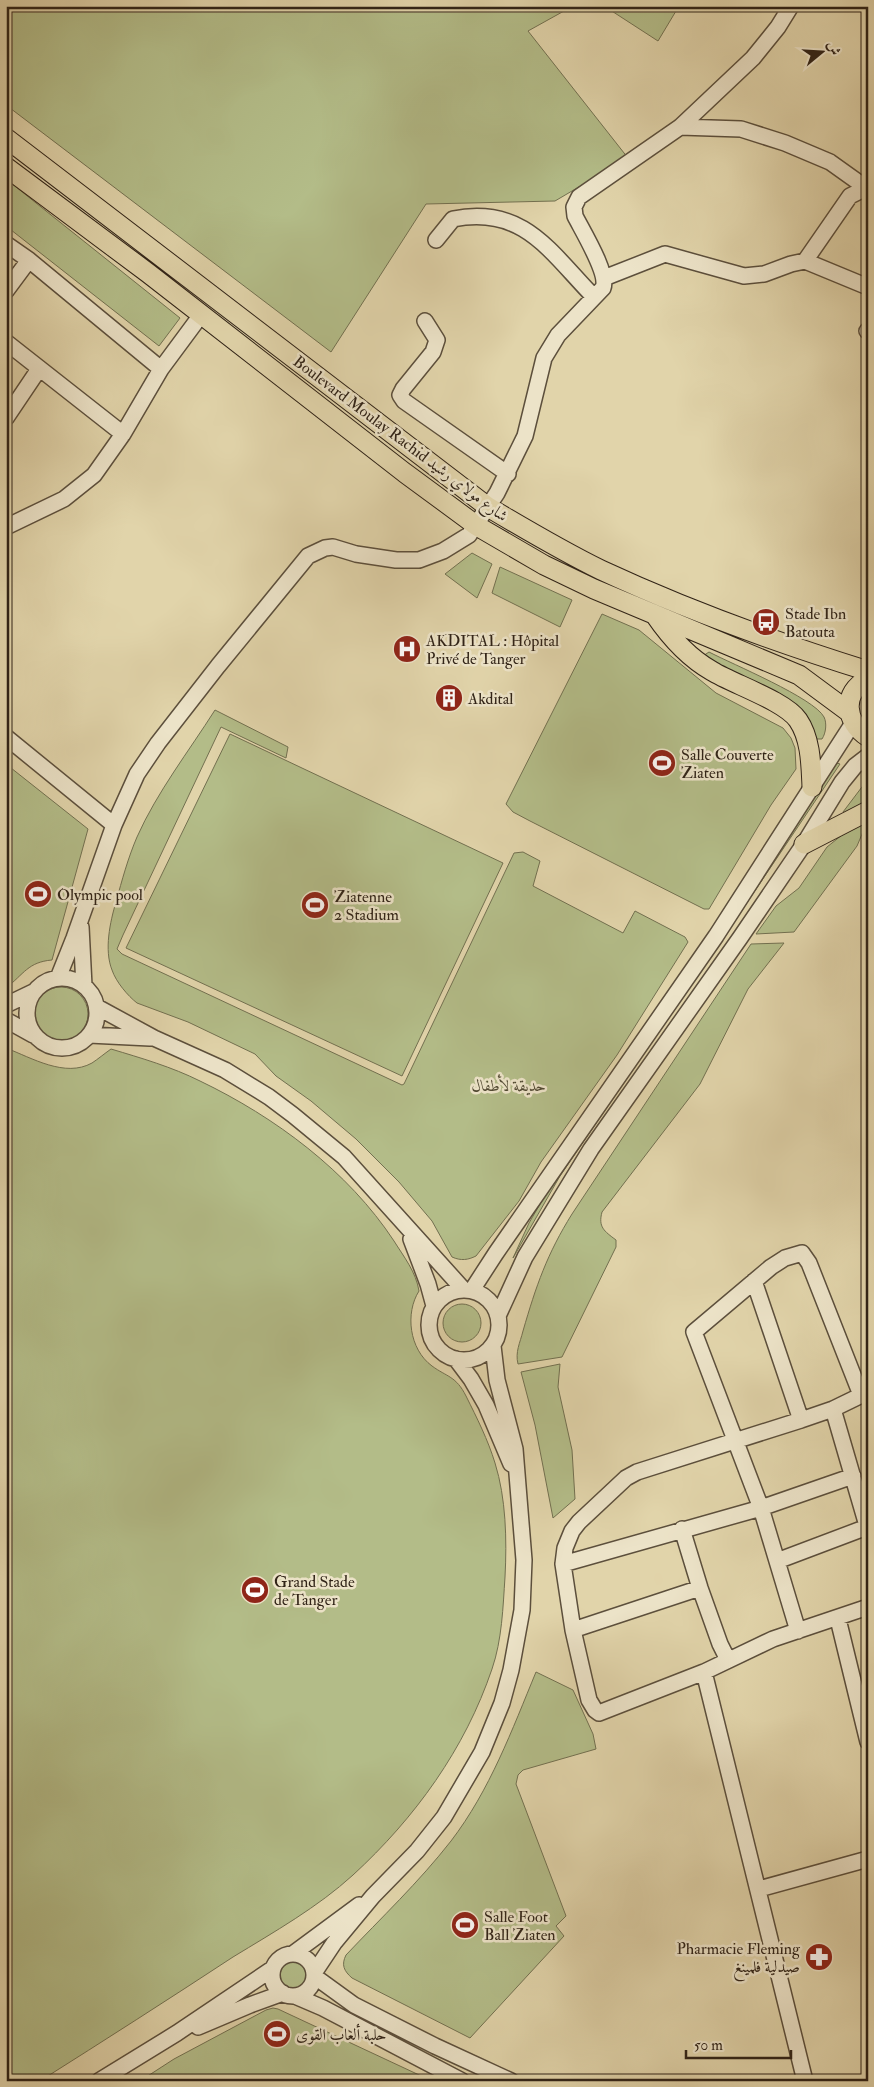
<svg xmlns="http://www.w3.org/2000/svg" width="874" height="2087" font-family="'IM FELL Double Pica',Amiri,serif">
<rect width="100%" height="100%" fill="#e1d4aa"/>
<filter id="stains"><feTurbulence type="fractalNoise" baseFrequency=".004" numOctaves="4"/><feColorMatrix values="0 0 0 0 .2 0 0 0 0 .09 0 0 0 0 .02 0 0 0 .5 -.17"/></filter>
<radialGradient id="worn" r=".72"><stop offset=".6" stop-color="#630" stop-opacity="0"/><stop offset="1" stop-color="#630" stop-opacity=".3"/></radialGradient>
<!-- green -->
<path fill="#b3bc88" stroke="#727050" d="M14,6H573L528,31L628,158L555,201L426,204L331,352L6,105V17Z
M604,6H679L658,41Z
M6,179L180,318L159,346L6,226Z
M472,553L492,564L477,598L445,574Z
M500,567L572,600L560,627L492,593Z
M602,614L639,630L716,693L783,728L791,738L795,748L796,769L771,805L709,909H704L530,821L513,812L506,804Z
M709,652C732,664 814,698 824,717C827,723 826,733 822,739H815L703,656Z
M215,710L288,747L286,758L221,727L123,935L117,949L122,954L402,1085L404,1084L514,853L523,852L540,861L533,886L623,933L635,911L685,937L688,942L617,1055L541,1162L519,1201L476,1256C468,1260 461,1261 452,1257L432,1221L399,1182L356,1139L311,1101L276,1076L255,1054L188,1022L137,1003C128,996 116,982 112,970C104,950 110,922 116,902C122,880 128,858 137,837C157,792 189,751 215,710Z
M230,734L503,863L402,1076L126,948Z
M837,763L840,764L736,919V917Z
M6,764L88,829L52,960C28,962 24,974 6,988Z
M868,779V803L845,814L843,812Z
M868,820L857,846L794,932L756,934L776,906L799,888L827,847L847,831Z
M784,943L748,989L700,1084L602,1212C598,1227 604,1231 616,1240V1247L562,1357L518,1364C515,1352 520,1343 523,1331C536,1286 547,1254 572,1214L751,944Z
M715,949L560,1176L513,1258L529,1223L557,1175Z
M34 1014a27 27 0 1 1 54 0a27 27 0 1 1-54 0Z
M6,1048C32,1058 65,1078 92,1063C98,1059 104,1054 111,1049C141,1058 172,1067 200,1081C275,1117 348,1171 394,1241C404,1257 416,1272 419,1291C405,1313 409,1349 432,1366C447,1377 456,1376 466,1396C477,1418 488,1440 495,1463C506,1498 507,1540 505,1577C503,1607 502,1640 492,1669C465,1749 415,1818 353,1875C318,1907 274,1932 233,1957C169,1999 105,2040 40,2081H6Z
M443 1323a19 19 0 1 1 38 0a19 19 0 1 1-38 0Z
M560,1364L558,1387L572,1450L575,1499L553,1518L535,1425L521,1372Z
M536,1672L573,1690L593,1734L596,1749L523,1770L518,1775L516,1784L566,1916L556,1926L564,1936L470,2038L352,1978C344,1971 341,1965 346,1955C381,1918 419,1882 451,1841C490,1790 512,1730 536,1672Z
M277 1975a16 16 0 1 1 32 0a16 16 0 1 1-32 0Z
M273,2008L278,2009L432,2081H140L174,2059L266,2010Z"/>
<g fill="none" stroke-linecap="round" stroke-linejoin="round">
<defs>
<path id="minor" d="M680,127L741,129L785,143L830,162L865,187
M436,240L453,219C524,205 550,252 594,297
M6,244L29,260L161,369
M805,261L850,196L868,187
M604,278L665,254L744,276L764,274L791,264L805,261L868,287
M6,291L29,260
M425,321L437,340L433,352L403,389L400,395L404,401L508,474
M867,331L868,330
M6,342L123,434
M6,418L39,369
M6,527L64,499L94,475L123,434L161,369L201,315
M6,737L114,825
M81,927L84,986
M27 1013a35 35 0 1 1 70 0a35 35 0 1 1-70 0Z
M58,978L74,938L114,825L137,774L158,743L218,666L308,556L325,548L333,547L356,554L396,560H419L443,551L469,535L497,493L525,436L544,358L558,335L603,288C609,274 582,230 575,216L574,207L579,197L680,127L753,58L778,27L791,6
M6,1005L33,992
M97,1007L154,1038L225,1070L269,1097L293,1115L344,1157L463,1289
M6,1020L33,1035
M89,1035L150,1038
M411,1239L428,1284L434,1306
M754,1281L801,1420
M429 1325a35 35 0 1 1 70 0a35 35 0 1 1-70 0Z
M472,1290L496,1253L716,936L853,723
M498,1316L525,1257L591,1149L740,938L804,844L842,782L855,766L868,756
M456,1359L471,1379L486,1405L511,1464
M868,1392L833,1409L801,1420L637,1472L626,1478L579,1522L572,1531L565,1548L563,1564L573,1630L589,1700L595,1710L599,1713L704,1672L773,1639L868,1607
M833,1409L868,1529
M682,1529L700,1588L720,1644L728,1660
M777,1561L867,1527
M563,1564L761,1508L853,1476
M838,1619L868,1742
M573,1630L700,1588
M798,1631L761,1508L694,1332L771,1267L785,1258L802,1253L809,1263L861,1395
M704,1672L805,2081
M759,1889L868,1859
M294,1953L359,1905
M272 1975a21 21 0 1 1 42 0a21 21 0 1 1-42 0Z
M314,1973L334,1943L373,1896L417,1851L444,1817L482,1752L502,1703L511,1670L522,1610L524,1560L515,1449L497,1380L493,1346
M314,1976L354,2005L435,2046L511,2081
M295,1996L323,2008L462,2081
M198,2027L250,2005L283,1993
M99,2081L177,2033L272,1969"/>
<path id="major" d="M6,138L488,507C525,529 562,551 601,570C687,610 778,643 868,671
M6,167L148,273L405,473L477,526L544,565L594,589L799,675L849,712
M655,615C670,637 689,658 712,671C733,684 785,701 798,720C811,739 811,765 812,787
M868,679C841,693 845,722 868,737
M804,844L868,811"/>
</defs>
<!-- minor casing -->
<use href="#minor" stroke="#5c4f3c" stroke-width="18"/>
<!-- major casing -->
<use href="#major" stroke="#302317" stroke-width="21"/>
<!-- minor -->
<use href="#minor" stroke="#ece3c8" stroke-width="15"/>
<!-- major -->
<use href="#major" stroke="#e1d4aa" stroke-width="19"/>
</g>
<!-- icons -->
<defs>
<symbol id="bus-disc" viewBox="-11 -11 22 22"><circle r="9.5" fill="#8f2418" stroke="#ece3c8"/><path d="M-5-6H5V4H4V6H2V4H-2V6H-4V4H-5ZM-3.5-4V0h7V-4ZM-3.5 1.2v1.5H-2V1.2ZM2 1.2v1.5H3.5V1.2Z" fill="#fff"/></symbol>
<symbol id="hospital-disc" viewBox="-11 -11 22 22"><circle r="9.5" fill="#8f2418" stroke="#ece3c8"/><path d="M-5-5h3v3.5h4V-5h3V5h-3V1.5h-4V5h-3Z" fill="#fff"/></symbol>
<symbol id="building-disc" viewBox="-11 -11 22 22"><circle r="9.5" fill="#8f2418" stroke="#ece3c8"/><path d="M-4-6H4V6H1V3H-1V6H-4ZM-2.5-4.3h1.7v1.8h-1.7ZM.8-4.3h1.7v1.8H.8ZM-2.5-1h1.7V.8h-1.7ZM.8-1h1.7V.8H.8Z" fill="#fff"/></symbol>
<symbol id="stadium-disc" viewBox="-11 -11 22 22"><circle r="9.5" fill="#8f2418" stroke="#ece3c8"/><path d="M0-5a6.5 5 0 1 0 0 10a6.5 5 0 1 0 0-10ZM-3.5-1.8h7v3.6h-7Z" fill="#fff"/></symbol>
<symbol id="pharmacy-disc" viewBox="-11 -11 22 22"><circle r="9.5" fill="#8f2418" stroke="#ece3c8"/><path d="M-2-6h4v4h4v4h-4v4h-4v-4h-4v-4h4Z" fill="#fff"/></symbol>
</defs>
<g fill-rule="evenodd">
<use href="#bus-disc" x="750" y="606" width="32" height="32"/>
<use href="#hospital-disc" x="391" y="633" width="32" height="32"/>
<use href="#building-disc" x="433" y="682" width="32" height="32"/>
<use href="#stadium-disc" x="646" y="747" width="32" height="32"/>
<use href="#stadium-disc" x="22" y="878" width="32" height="32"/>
<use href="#stadium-disc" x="299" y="889" width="32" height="32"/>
<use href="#stadium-disc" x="239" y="1574" width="32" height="32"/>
<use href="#stadium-disc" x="449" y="1909" width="32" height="32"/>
<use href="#pharmacy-disc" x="803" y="1941" width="32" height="32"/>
<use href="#stadium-disc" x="261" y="2018" width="32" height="32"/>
</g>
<g text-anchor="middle" stroke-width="5" stroke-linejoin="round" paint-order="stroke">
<!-- street labels -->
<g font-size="16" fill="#302317" stroke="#ece3c8">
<text transform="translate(401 438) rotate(37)" y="6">Boulevard Moulay Rachid شارع مولاي رشيد</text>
</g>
<!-- poi labels -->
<g font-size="16" fill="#302317" stroke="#ece3c8" text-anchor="start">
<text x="785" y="619">Stade Ibn<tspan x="785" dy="18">Batouta</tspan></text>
<text x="426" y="646">AKDITAL : Hôpital<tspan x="426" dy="18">Privé de Tanger</tspan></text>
<text x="468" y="704">Akdital</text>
<text x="681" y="760">Salle Couverte<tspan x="681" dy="18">Ziaten</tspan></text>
<text x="57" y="900">Olympic pool</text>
<text x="334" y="902">Ziatenne<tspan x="334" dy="18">2 Stadium</tspan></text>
<text x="274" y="1587">Grand Stade<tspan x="274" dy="18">de Tanger</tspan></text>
<text x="484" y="1922">Salle Foot<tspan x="484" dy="18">Ball Ziaten</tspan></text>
<text x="800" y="1954" text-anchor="end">Pharmacie Fleming<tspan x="800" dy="18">صيدلية فلمينغ</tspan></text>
<text x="296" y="2040">حلبة ألعاب القوى</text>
</g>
<!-- park labels -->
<g font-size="16" font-style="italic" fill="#514933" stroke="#ece3c8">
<text x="509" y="1091">حديقة لأطفال</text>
</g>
</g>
<!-- margin -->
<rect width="874" height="2087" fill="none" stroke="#e1d4aa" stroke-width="25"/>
<rect x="8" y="8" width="859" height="2072" fill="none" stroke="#302317" stroke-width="2.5"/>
<rect x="12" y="12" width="849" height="2062" fill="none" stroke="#302317"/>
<!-- north arrow -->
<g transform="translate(822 52) rotate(72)" stroke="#ece3c8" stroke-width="4" paint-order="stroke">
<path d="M0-4L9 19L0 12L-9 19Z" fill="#302317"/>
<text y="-8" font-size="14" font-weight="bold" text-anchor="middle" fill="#302317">ش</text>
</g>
<!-- scale -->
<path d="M686 2050v8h105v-8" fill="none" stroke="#302317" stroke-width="2.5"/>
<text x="694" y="2050" font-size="15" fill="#302317" stroke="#ece3c8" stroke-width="4" paint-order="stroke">50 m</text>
<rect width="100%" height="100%" filter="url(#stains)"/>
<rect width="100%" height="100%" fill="url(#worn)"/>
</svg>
